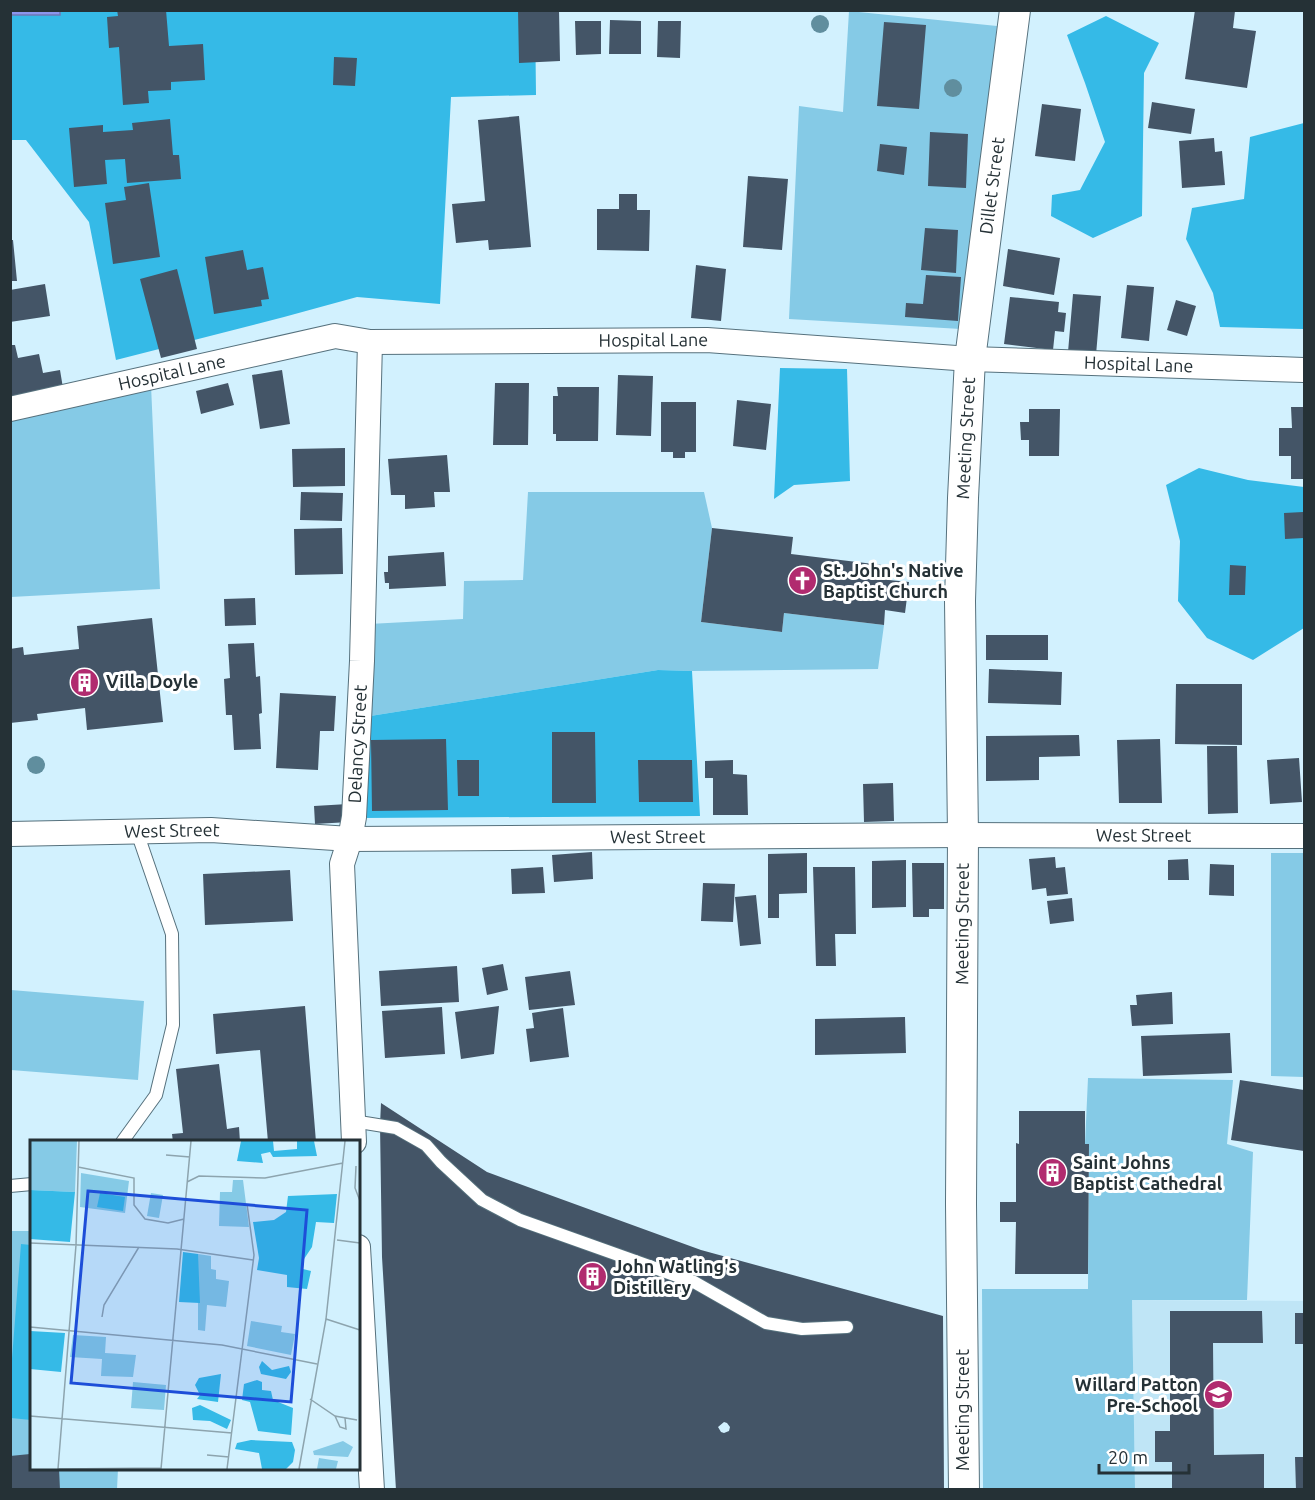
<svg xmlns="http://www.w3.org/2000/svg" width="1315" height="1500" font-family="Ubuntu,sans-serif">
<rect width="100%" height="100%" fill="#d2f1fe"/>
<!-- built -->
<path fill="#bfe5f6" d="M1132,1300L1304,1301V1489H1135Z"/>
<!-- green -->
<path fill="#85cae6" d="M849,11L997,26L961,329L789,319L799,106L843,112Z
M151,385L160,589L11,597V416Z
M528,492H704L712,528L701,622L782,632L784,613L884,625L878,669L692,671L658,670L364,717L369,624L463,619L464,581L523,580Z
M1271,853H1304V1077L1271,1076Z
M11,990L144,1001L138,1080L11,1070Z
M1088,1078L1233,1080L1227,1144L1253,1152L1247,1300H1132L1135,1489H983L982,1289H1088L1089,1144H1085Z
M10,1231H31L32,1468L118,1469L117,1489H11Z"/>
<!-- forest -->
<path fill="#35bae7" d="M10,11H535L536,95L451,97L440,304L357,297L284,317L116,360L89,222L26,140H11Z
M1106,16L1159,43L1144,73L1142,216L1093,238L1051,216L1052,195L1080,190L1105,142L1085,83L1067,35Z
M1304,123V329L1220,327L1213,293L1186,239L1192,208L1244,199L1250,137Z
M780,368L847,369L850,481L794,485L774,499Z
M1199,468L1248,480L1304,487V628L1253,660L1207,638L1178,601L1180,541L1166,485Z
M658,670L692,671L700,816L362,818L364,717Z
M21,1244L31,1245V1420L11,1418V1371Z"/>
<!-- water -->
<path fill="#8c96ed" stroke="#6d78b6" stroke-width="1.5" d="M10,11H60V15H11Z"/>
<!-- building -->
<path fill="#445567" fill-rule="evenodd" d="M117,10H166L169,46L203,44L205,80L171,82V90L148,91L149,103L123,105L119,47L109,48L107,17L118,16Z
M518,10H559L560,61L519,63Z
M1195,10L1235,11L1233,28L1256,31L1247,88L1185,79Z
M610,20L641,21V54H609Z
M575,21H601V54L576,55Z
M658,21H681L680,58L657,57Z
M884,22L926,25L919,109L877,106Z
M334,57L357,58L355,86L333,85Z
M1152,102L1195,109L1191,134L1148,128Z
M1042,104L1081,109L1075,161L1035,156Z
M519,116L531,247L489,250L488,240L456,243L452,204L485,201L478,120Z
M170,119L173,155H179L181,179L127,183L125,159L105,160L107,184L74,187L69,128L103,125V132L133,130L132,123Z
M930,132L968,134L966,188L928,186Z
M1214,138L1215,152L1222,151L1225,185L1182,188L1179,141Z
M880,144L907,147L904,175L877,171Z
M748,176L788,179L782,250L743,247Z
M149,183L160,257L113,264L105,203L126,200L124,187Z
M619,194H637V210H650L649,251L597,250V209H619Z
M925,228L958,230L956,273L921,270Z
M10,240H13L17,281H10Z
M1008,249L1060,258L1054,295L1003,286Z
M243,250L247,270L263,267L269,299L261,300L262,306L214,314L205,257Z
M696,265L726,269L721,321L691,318Z
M177,269L197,349L161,358L140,279Z
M926,275L961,277L958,321L905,317L906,303L923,304Z
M45,284L50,316L10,322V290Z
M1127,285L1154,287L1149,341L1121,338Z
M1073,294L1101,296L1096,355L1068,352Z
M1010,297L1059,302L1058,312L1066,313L1064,332L1055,331L1053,350L1004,344Z
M1176,300L1196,306L1187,336L1167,330Z
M10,345H15L18,358L39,354L43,373L60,370L63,388L10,398Z
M282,370L290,424L260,429L252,375Z
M618,375L653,376L651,436L616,435Z
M228,383L234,405L201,414L196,391Z
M495,383H529L528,445H493Z
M557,387H599L598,441H556V434H553V396H558Z
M737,400L771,404L766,450L733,446Z
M661,402H696V452H685V458H673V452H661Z
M1291,407H1304V479H1291V456H1279V428H1292Z
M1029,409H1060L1059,456H1029V440H1021L1020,422H1029Z
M345,448V486L293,487L292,449Z
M447,455L450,492H434L435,507L405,509V495H391L388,459Z
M301,492L343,493L342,521L300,520Z
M1303,512L1304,538L1285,539L1284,513Z
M342,528L343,574L295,575L294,529Z
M712,528L793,537L791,554L890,566L889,580L909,582L905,613L885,610L884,625L784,613L782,632L701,622Z
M444,552L446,586L389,589V583H385L384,572H388V556Z
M1230,565L1246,566L1245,595H1229Z
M255,598L256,625L225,626L224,599Z
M152,618L163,722L87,730L85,708L37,714L38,720L10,723V649L23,647L24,655L79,649L77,626Z
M986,635H1048V660H986Z
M254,643L256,677L260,676L262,713L259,714L261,749L234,750L232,715H226L224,679L230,678L228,644Z
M989,669L1062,672L1061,705L988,703Z
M1176,684H1242V745L1175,744Z
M280,693L336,696L334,731H320L318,770L276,768Z
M552,732H595L596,803H552Z
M1079,735L1080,756L1039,757V780L986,781V736Z
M446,739L448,810L372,811L371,740Z
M1160,739L1162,803H1119L1117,740Z
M1207,746H1237L1238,813L1208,814Z
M1299,758L1302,802L1270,804L1267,760Z
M457,760H479V796H458Z
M638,760H692L693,802H639Z
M733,760V774L747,775L748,815H713V778H705V761Z
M893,783L894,821L864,822L863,784Z
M348,804L349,822L315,824L314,806Z
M592,852L593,879L554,882L552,855Z
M807,853V893L779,894V918H768V854Z
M1055,857L1056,868L1065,867L1068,894L1047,896L1046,888L1032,890L1029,859Z
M1188,859L1189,880H1168V860Z
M906,860V907L872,908V861Z
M912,863H944V909H929V917H913Z
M1210,864L1234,865V896L1209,895Z
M543,867L545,893L512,894L511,869Z
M813,867H855L856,934H835L836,966H816Z
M290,870L293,921L205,925L203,874Z
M703,883L735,884L733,922L701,921Z
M756,895L761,944L740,946L735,897Z
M1072,898L1074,921L1050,924L1047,901Z
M503,964L508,990L487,995L482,968Z
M457,966L459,1002L381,1006L379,971Z
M570,971L575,1005L529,1010L525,977Z
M1172,992L1173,1024L1132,1026L1130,1005H1137L1136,995Z
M305,1006L316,1142H268L260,1050L216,1054L213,1014Z
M499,1006L494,1054L461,1059L455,1012Z
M442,1007L445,1054L385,1058L382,1011Z
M563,1008L569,1057L530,1062L526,1029L534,1028L532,1013Z
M905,1017L906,1053L815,1055V1019Z
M1230,1033L1232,1073L1143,1076L1141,1036Z
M219,1064L227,1129L239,1127L240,1142H173L172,1134L183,1133L176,1069Z
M1240,1080L1304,1090V1151L1231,1140Z
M381,1103L487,1172L701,1250L943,1316L944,1490H396L382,1257L380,1125ZM724,1422L727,1423L730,1427L729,1431L724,1433L721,1432L718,1427Z
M1019,1111H1085V1144H1089L1088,1274H1015L1016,1222H1000V1202H1016V1143L1019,1144Z
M1170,1311H1262L1263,1343H1213L1214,1455L1264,1454V1490H1172V1462H1155V1431H1170Z
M1295,1313H1304V1344H1295Z
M30,1454L32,1468H59L60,1490H10V1456Z
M1295,1457H1304V1490H1296Z"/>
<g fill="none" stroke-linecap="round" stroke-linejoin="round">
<defs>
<path id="service" d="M353,1121L396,1128L426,1145L441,1162L482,1200L520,1220L694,1282L766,1323L802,1329L847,1327
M122,1142L156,1095L173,1025L172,934L137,832
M10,1186L32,1184"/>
<g id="minor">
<path id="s1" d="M10,409L335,336L370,342L707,340L970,359L1304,370"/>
<path id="s2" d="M10,834L211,830L350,839L963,835L1304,836"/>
<path id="s3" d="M354,1142L342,864L350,839L354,817L362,661L370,342"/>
<path d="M358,1247L372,1490"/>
</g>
<g id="tertiary">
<path id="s4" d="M964,1490L961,1204L963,835L960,601L963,498L970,359L1015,10"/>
</g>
</defs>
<!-- service casing -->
<use href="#service" stroke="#56717d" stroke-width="14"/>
<!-- minor casing -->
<use href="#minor" stroke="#56717d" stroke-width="26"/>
<!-- tertiary casing -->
<use href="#tertiary" stroke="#56717d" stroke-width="32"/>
<!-- service -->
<use href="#service" stroke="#fff" stroke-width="12"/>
<!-- minor -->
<use href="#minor" stroke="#fff" stroke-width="24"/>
<!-- tertiary -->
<use href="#tertiary" stroke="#fff" stroke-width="30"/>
</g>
<!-- trees -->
<g fill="#608e9e">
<circle cx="820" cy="24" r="9"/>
<circle cx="953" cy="88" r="9"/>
<circle cx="36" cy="765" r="9"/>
</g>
<!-- icons -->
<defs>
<symbol id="church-disc" viewBox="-11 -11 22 22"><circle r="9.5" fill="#b12b6f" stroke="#fff"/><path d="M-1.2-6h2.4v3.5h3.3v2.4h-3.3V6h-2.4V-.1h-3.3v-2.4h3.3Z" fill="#fff"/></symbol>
<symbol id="building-disc" viewBox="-11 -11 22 22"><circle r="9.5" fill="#b12b6f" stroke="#fff"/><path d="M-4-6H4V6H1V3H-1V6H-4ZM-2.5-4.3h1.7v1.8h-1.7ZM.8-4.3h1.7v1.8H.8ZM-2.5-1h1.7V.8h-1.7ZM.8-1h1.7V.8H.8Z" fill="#fff"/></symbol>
<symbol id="school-disc" viewBox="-11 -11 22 22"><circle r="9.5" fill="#b12b6f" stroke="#fff"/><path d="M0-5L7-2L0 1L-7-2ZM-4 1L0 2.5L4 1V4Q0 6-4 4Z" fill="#fff"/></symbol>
</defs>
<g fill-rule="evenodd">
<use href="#church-disc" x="786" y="564" width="33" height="33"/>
<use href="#building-disc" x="68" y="666" width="33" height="33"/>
<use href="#building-disc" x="1036" y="1156" width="33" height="33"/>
<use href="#building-disc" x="576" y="1260" width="33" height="33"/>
<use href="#school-disc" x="1202" y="1378" width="33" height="33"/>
</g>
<g text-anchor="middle" stroke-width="6" stroke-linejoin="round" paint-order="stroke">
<!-- street labels -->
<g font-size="18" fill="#253136" stroke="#fff">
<text dy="6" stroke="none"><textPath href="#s4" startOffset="1306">Dillet Street</textPath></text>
<text dy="6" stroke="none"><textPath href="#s1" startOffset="652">Hospital Lane</textPath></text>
<text dy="6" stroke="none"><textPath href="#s1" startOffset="1138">Hospital Lane</textPath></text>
<text dy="6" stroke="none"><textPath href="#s1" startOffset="166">Hospital Lane</textPath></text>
<text dy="6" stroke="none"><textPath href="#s4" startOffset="1052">Meeting Street</textPath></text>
<text dy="6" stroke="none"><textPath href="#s3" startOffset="400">Delancy Street</textPath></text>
<text dy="6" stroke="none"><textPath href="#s2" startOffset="162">West Street</textPath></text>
<text dy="6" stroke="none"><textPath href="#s2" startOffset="1134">West Street</textPath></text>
<text dy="6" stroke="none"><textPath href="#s2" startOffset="648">West Street</textPath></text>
<text dy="6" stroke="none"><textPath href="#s4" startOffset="566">Meeting Street</textPath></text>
<text transform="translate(963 1410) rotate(-90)" y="6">Meeting Street</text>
</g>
<!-- poi labels -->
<g font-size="18" font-weight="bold" fill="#253136" stroke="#fff" text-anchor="start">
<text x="823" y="577">St. John's Native<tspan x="823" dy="21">Baptist Church</tspan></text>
<text x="106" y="688">Villa Doyle</text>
<text x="1073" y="1169">Saint Johns<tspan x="1073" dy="21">Baptist Cathedral</tspan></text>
<text x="613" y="1273">John Watling's<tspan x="613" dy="21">Distillery</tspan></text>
<text x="1198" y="1391" text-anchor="end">Willard Patton<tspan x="1198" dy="21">Pre-School</tspan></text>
</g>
</g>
<!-- overview -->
<g transform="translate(30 1140)">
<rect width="330" height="330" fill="#d2f1fe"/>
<path d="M0,1H47L45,52L0,50ZM51,33L99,41L95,73L50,67ZM203,40H213L219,87L189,86L190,52H202ZM121,53L133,55L129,78L117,76ZM168,114L181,116V129L186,130V139L199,141L196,167L177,165L175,191L168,190ZM221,181L252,186L251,192L265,194L261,215L217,206ZM43,195L76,197L75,213L106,215L103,237L71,236L72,219L40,217ZM103,242L136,245L134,270L101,268ZM313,301L323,307L318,317L284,315L283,311ZM289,318L308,321L306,329H287Z" fill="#85cae6"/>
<path d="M211,1H243L244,11L267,9V1H284L287,16L243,17L240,12L231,14L233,23L207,21ZM0,50L45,52L40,102L0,99ZM70,53L95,57L93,71L67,67ZM307,54L304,83L286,82L282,107L274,119L273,129L281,131L277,149L257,147V135L227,130L229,118L223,82L244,80L256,72L258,56ZM153,112L168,114L170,163L149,162ZM0,191L35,193L31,232L0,229ZM232,221L242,230L259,226L261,232L256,239L231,234L229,227ZM191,234L188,262L167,259L170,255L165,245L169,238ZM227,240L232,242V250L241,251L243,260L263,268L261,295L228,291L220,262L212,260L214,244ZM170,265L201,280L197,289L180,281L163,280L162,268ZM221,300L262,302L265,310L263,322L256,329H232L229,313L205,309L207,303Z" fill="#35bae7"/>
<path fill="none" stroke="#8da4ae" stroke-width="1.5" d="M136,15L160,17M326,26L325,48L330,61M48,27L104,38V65L115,79L138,83L154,79M157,42L169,36L235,38L313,23M307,100L330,103M0,103L147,109L223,120M72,177L74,165L109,107M296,179L330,190M0,187L192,205L287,224M280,259L305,276L327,280M0,276L202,293M305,276L310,287L316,289L315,278M177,315L199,317M28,329L46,105L49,1M28,329L131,328M131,329L161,1M197,329L224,115L217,64M269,329L296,179L315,1"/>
<path fill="#1d4ed8" fill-opacity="0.15" stroke="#1d4ed8" stroke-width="3" d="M58,51L277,70L261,262L41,243Z"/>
<rect width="330" height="330" fill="none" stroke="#253136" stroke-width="3"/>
</g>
<!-- border -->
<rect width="1315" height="1500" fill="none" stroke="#253136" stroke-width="24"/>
<!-- scale -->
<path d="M1099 1464v9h90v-9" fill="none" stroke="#253136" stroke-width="3"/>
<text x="1108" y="1464" font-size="18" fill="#253136" stroke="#ffffff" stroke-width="4.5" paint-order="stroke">20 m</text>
</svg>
